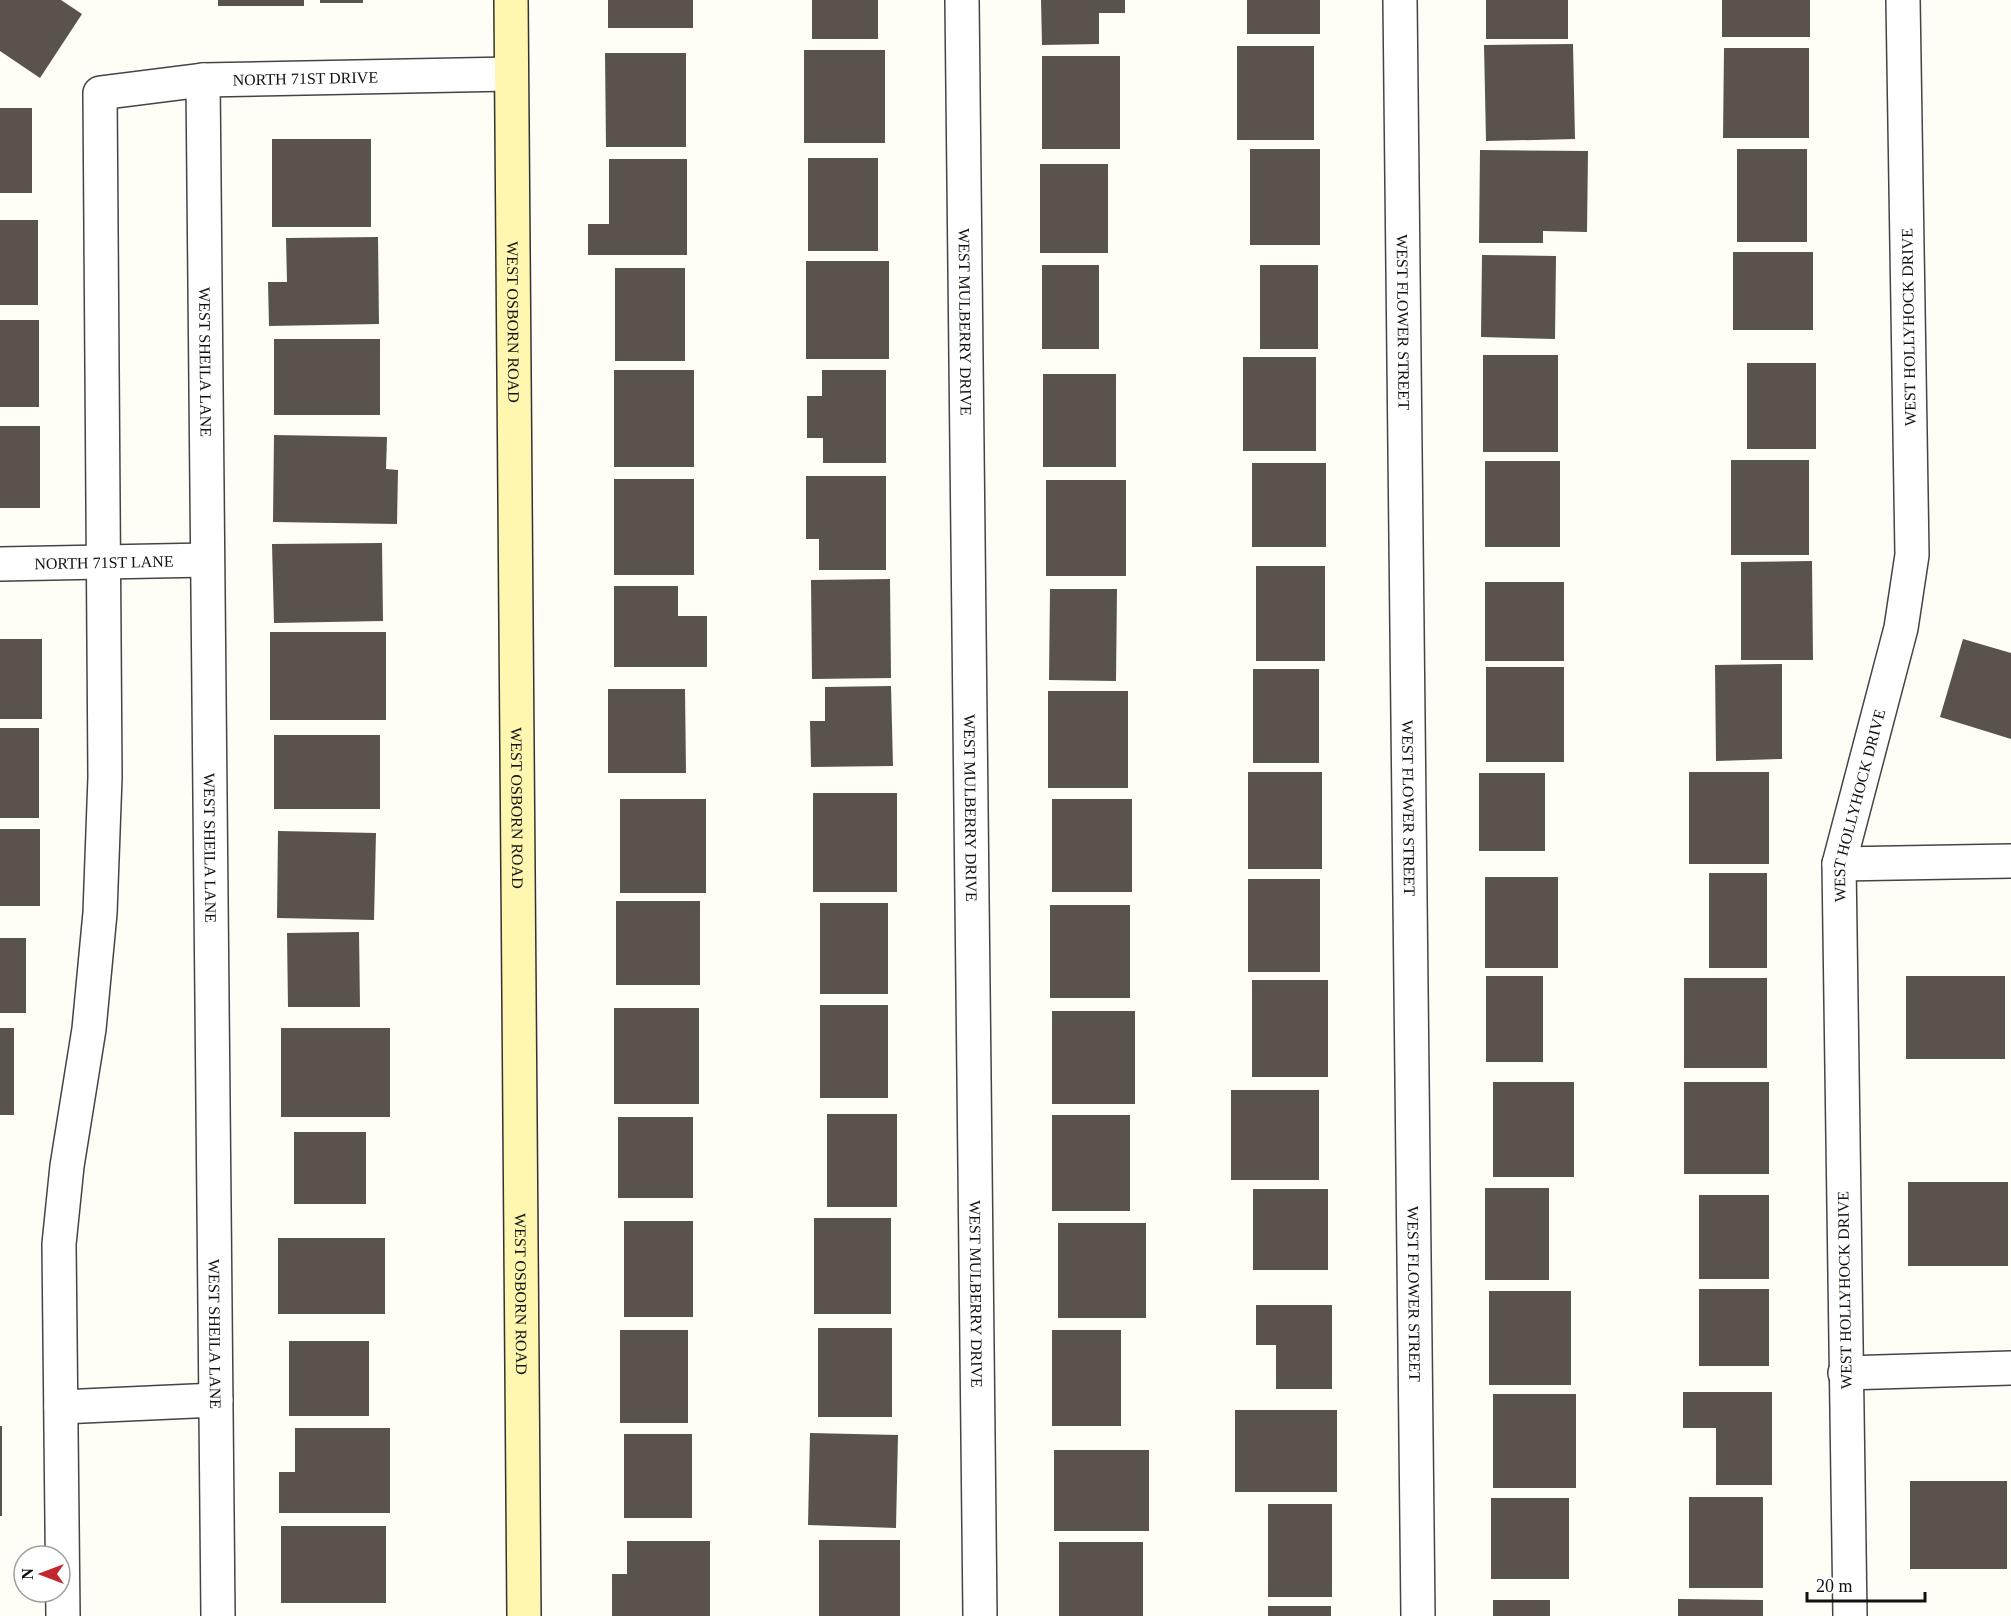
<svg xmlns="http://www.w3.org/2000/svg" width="2011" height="1616" font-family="Georgia,serif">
<rect width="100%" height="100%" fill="#fffdf5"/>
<!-- building -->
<path fill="#5a524d" d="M0,0H61L82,14L40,78L0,51Z
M218,0H304V6H218Z
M320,0H363V3H320Z
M608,0H693V28H608Z
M812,0H878V39H812Z
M1041,0H1125V13H1099V44L1042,45Z
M1247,0H1320V34H1247Z
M1486,0H1568V39H1486Z
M1722,0H1810V37H1722Z
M1573,44L1575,139L1486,141L1484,45Z
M1237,46H1314V140H1237Z
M1724,48H1809V138H1723Z
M804,50H885V143H804Z
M605,53H686V147H606Z
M1042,56H1120V149H1042Z
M0,108H32V193H0Z
M272,139H371V227H272Z
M1250,149H1320V245H1250Z
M1737,149H1807V242H1737Z
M1480,150L1588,151L1587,232L1543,231V243H1479Z
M808,158H878V251H808Z
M609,159H687V255H588V224H609Z
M1040,164H1108V253H1040Z
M0,220H38V305H0Z
M378,237L379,324L269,326L268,282H287L286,238Z
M1733,252H1813V330H1733Z
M1482,255L1556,256L1555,339L1481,337Z
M806,261H889V359H806Z
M1042,265H1099V349H1042Z
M1260,265H1318V349H1260Z
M615,268H685V361H615Z
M0,320H39V407H0Z
M274,339H380V415H274Z
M1483,355H1558V452H1483Z
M1243,357H1316V451H1243Z
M1747,363H1816V449H1747Z
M614,370H694V467H614Z
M822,370H886V463H823V438H807V396H822Z
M1043,374H1116V467H1043Z
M0,426H40V508H0Z
M274,435L387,437L386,469L398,470L397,524L273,522Z
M1731,460H1809V555H1731Z
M1485,461H1560V547H1485Z
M1252,463H1326V547H1252Z
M806,476H886V570H819V539H806Z
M614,479H694V575H614Z
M1046,480H1126V576H1046Z
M382,543L383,621L274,623L272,544Z
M1812,561L1813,660H1741V562Z
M1256,566H1325V661H1256Z
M890,579L891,678L812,679L811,580Z
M1485,582H1564V661H1485Z
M614,586H678V616H707V667H614Z
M1050,589H1117L1116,681L1049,680Z
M270,632H386V720H270Z
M0,639H42V719H0Z
M1963,639L2011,653V739L1940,717Z
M1782,664V759L1716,761L1715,665Z
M1486,667H1564V762H1486Z
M1253,669H1319V763H1253Z
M891,686L893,766L811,767L810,721H825V687Z
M608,689H685L686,773H608Z
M1048,691H1128V788H1048Z
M0,728H39V818H0Z
M274,735H380V809H274Z
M1248,772H1322V869H1248Z
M1689,772H1769V864H1689Z
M1479,773H1545V851H1479Z
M813,793H897V892H813Z
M620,799H706V893H620Z
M1052,799H1132V892H1052Z
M0,829H40V906H0Z
M278,831L376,833L374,920L277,918Z
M1709,873H1767V968H1709Z
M1485,877H1558V968H1485Z
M1248,879H1320V972H1248Z
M616,901H700V985H616Z
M820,903H888V994H820Z
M1050,905H1130V998H1050Z
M359,932L360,1007H288L287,933Z
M0,938H26V1013H0Z
M1486,976H1543V1062H1486Z
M1906,976H2005V1059H1906Z
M1684,978H1767V1068H1684Z
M1252,980H1328V1077H1252Z
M820,1005H888V1098H820Z
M614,1008H699V1104H614Z
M1052,1011H1135V1104H1052Z
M0,1028H14V1115H0Z
M281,1028H390V1117H281Z
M1493,1082H1574V1177H1493Z
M1684,1082H1769V1174H1684Z
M1231,1090H1319V1180H1231Z
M827,1114H897V1207H827Z
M1052,1115H1130V1211H1052Z
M618,1117H693V1198H618Z
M294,1132H366V1204H294Z
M1908,1182H2008V1266H1908Z
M1485,1188H1549V1280H1485Z
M1253,1189H1328V1270H1253Z
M1699,1195H1769V1279H1699Z
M814,1218H891V1314H814Z
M624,1221H693V1317H624Z
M1058,1223H1146V1318H1058Z
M278,1238H385V1314H278Z
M1699,1289H1769V1366H1699Z
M1489,1291H1571V1385H1489Z
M1256,1305H1332V1389H1276V1345H1256Z
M818,1328H892V1417H818Z
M620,1330H688V1423H620Z
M1052,1330H1121V1426H1052Z
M289,1341H369V1416H289Z
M1683,1392H1772V1485H1716V1428H1683Z
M1493,1394H1576V1488H1493Z
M1235,1410H1337V1492H1235Z
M0,1426H2V1516H0Z
M295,1428H390V1513H279V1472H295Z
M810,1433L898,1435L896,1528L808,1525Z
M624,1434H692V1518H624Z
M1054,1450H1149V1531H1054Z
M1910,1481H2007V1569H1910Z
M1689,1497H1763V1588H1689Z
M1491,1498H1569V1579H1491Z
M1268,1504H1332V1597H1268Z
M281,1526H386V1603H281Z
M819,1540H900V1616H819Z
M627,1541H710V1616H612V1574H627Z
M1059,1542H1143V1616H1059Z
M1678,1599L1763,1600V1616H1678Z
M1493,1600H1550V1616H1493Z
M1268,1606H1331V1616H1268Z"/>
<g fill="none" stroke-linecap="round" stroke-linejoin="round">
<defs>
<g id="street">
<path id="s1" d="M962,0L980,1616"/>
<path id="s2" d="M1400,0L1418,1616"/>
<path id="s3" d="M203,80L218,1616"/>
<path id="s4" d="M0,564L207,560"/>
<path d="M1839,864L2011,861"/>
<path d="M1845,1373L2011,1368"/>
<path d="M61,1407L216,1400"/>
<path id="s5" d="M63,1616L59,1244L67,1166L89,1029L100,913L105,777L100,93L203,80L511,74"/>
<path id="s6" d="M1850,1616L1839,864L1901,628L1912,555L1903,0"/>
</g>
<g id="secondary">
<path id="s7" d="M511,0L524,1616"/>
</g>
</defs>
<!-- street casing -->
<use href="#street" stroke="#444" stroke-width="36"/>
<!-- secondary casing -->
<use href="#secondary" stroke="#333" stroke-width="36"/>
<!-- street -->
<use href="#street" stroke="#fff" stroke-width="33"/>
<!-- secondary -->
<use href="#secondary" stroke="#fff6b0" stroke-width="33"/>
</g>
<g text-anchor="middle" stroke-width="6" stroke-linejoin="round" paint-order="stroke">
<!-- street labels -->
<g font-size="16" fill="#111" stroke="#fff">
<text dy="6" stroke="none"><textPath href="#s5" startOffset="1732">NORTH 71ST DRIVE</textPath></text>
<text dy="6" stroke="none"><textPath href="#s7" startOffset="322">WEST OSBORN ROAD</textPath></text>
<text dy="6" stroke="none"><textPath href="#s1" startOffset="322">WEST MULBERRY DRIVE</textPath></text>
<text dy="6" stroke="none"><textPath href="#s2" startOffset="322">WEST FLOWER STREET</textPath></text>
<text transform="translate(1908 327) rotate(-91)" y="6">WEST HOLLYHOCK DRIVE</text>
<text dy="6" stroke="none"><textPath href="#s3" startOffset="282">WEST SHEILA LANE</textPath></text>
<text dy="6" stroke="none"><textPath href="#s4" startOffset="104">NORTH 71ST LANE</textPath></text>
<text dy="6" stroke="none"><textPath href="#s6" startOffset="813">WEST HOLLYHOCK DRIVE</textPath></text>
<text dy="6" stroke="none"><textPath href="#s7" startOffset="808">WEST OSBORN ROAD</textPath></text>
<text dy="6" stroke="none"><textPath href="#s1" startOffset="808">WEST MULBERRY DRIVE</textPath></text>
<text dy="6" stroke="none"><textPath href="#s2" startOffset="808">WEST FLOWER STREET</textPath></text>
<text dy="6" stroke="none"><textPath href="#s3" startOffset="768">WEST SHEILA LANE</textPath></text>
<text transform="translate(1844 1290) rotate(-91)" y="6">WEST HOLLYHOCK DRIVE</text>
<text dy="6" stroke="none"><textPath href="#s7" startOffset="1294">WEST OSBORN ROAD</textPath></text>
<text dy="6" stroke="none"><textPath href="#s1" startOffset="1294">WEST MULBERRY DRIVE</textPath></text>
<text dy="6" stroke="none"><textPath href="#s2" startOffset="1294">WEST FLOWER STREET</textPath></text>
<text dy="6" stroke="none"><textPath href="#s3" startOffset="1254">WEST SHEILA LANE</textPath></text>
</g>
</g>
<!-- north arrow -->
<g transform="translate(42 1574) rotate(270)"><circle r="28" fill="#ffffff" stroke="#a0a0a0" stroke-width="1.5"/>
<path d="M0-4.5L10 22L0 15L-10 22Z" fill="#c4262e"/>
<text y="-9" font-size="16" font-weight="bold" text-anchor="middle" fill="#111111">N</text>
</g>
<!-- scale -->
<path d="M1807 1592v9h118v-9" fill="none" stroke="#111111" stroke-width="3"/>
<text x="1816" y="1592" font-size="18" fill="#111111" stroke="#ffffff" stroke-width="4.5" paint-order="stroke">20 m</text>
</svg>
